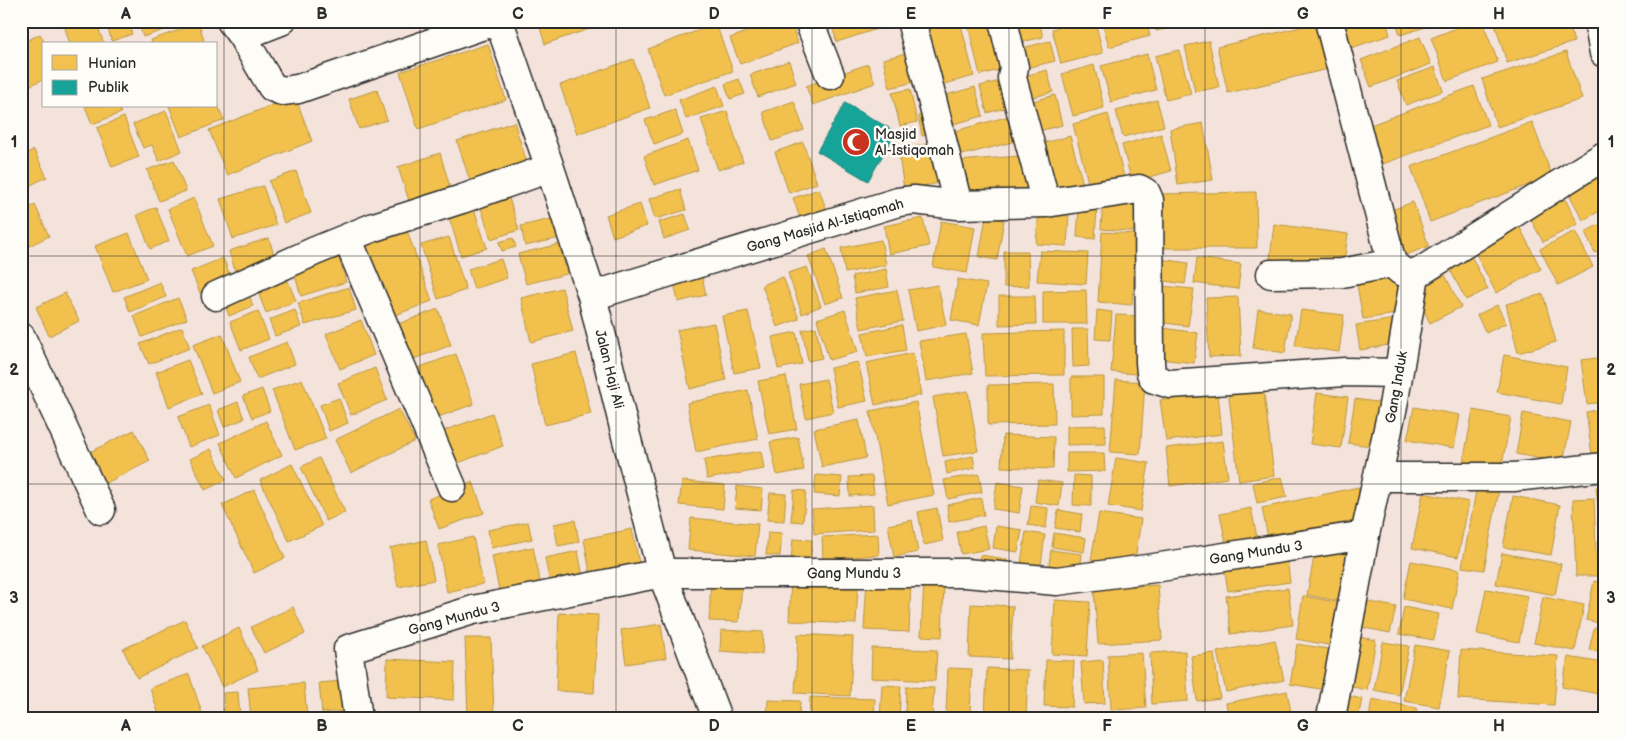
<svg xmlns="http://www.w3.org/2000/svg" width="1625" height="739" font-family="'Balsamiq Sans',sans-serif">
<rect width="100%" height="100%" fill="#f4e3db"/>
<filter id="ink" filterUnits="userSpaceOnUse"><feTurbulence type="fractalNoise" baseFrequency=".02" numOctaves="2"/><feDisplacementMap in="SourceGraphic" scale="10" xChannelSelector="R" yChannelSelector="G"/><feConvolveMatrix kernelMatrix="1 2 1 2 8 2 1 2 1" color-interpolation-filters="sRGB"/></filter>
<g filter="url(#ink)">
<!-- homes -->
<path fill="#f2c14e" stroke="#b69444" d="M76,21H96L104,44H70L64,25Z
M105,21H128L132,34L112,41Z
M138,21H172L173,27L143,37Z
M538,21H604V24L545,44Z
M777,21H790L798,43L740,64L730,38Z
M830,21H901L837,42Z
M940,21H960L974,76L937,86L921,26Z
M982,21H998L1010,67L980,75L968,25Z
M1007,21H1039L1043,37L1014,44Z
M1080,21H1095L1103,53L1061,64L1052,29Z
M1102,21H1146L1150,36L1109,47Z
M1154,21H1198L1156,31Z
M1335,21H1386L1390,35L1345,50Z
M1396,21H1445L1400,35Z
M1474,21H1482L1498,62L1447,81L1431,38Z
M1494,21H1568L1574,42L1507,63Z
M199,23L205,44H152L151,40Z
M1318,23L1328,69L1228,93L1217,47Z
M716,24L733,71L664,95L648,49Z
M40,34L45,44L44,79L21,90V44Z
M1420,37L1431,64L1371,87L1361,60Z
M1050,41L1055,61L1018,70L1014,50Z
M1209,41L1219,87L1195,92L1185,46Z
M488,44L506,100L418,129L400,72Z
M1179,50L1191,94L1166,100L1155,56Z
M911,52L918,81L890,88L883,59Z
M1566,52L1582,99L1497,127L1482,79Z
M1147,54L1156,90L1111,102L1101,66Z
M633,59L650,108L577,134L560,85Z
M789,61L796,83L758,97L750,75Z
M868,64L875,83L813,105L806,86Z
M1094,65L1104,108L1073,116L1062,74Z
M1435,67L1443,91L1406,105L1397,81Z
M1047,70L1053,92L1022,100L1017,78Z
M739,79L745,94L730,99L725,84Z
M1008,79L1015,105L987,113L980,86Z
M717,86L724,106L686,119L679,100Z
M1474,86L1488,125L1383,164L1368,126Z
M975,87L983,116L946,126L939,97Z
M910,89L917,122L900,126L892,93Z
M377,90L387,120L359,129L349,99Z
M1055,95L1062,125L1031,133L1023,104Z
M295,96L312,141L227,175L209,130Z
M1157,100L1164,126L1123,137L1116,111Z
M216,101L224,120L181,137L169,106H216Z
M794,101L804,130L772,141L763,112Z
M85,106H118L121,113L92,124Z
M675,110L683,134L654,144L645,120Z
M166,111L182,151L159,161L152,145L143,148L133,124Z
M727,111L743,162L718,170L701,119Z
M932,112L936,132L922,136L918,116Z
M1108,114L1124,177L1089,186L1073,124Z
M1013,115L1020,140L951,158L944,134Z
M124,117L139,157L112,167L97,128Z
M514,122L528,166L471,184L457,141Z
M1532,122L1552,176L1430,222L1411,167Z
M1203,123L1213,180L1178,185L1170,129Z
M1161,134L1171,171L1132,182L1122,145Z
M1070,136L1083,184L1049,193L1036,145Z
M688,140L698,170L654,185L644,156Z
M803,142L817,183L789,193L775,152Z
M940,142L946,182L904,189L898,149Z
M34,150L47,177L21,190V156Z
M440,153L452,194L411,207L398,167Z
M1032,155L1034,193L961,199L958,161Z
M174,160L186,191L159,201L147,170Z
M296,171L311,213L284,223L269,181Z
M1604,173V209L1583,220L1568,192Z
M263,186L276,225L233,239L220,199Z
M680,189L686,210L655,219L649,199Z
M819,189L829,217L803,227L793,198Z
M1256,192L1257,248H1158L1156,194Z
M1564,197L1578,224L1543,242L1529,216Z
M194,198L213,246L187,256L168,209Z
M509,198L519,230L491,239L481,208Z
M1103,199L1143,202L1141,232L1101,229Z
M1413,202L1429,246L1398,258L1381,214Z
M640,204L647,226L613,237L606,215Z
M35,205L49,236L21,250V212Z
M473,206L487,248L461,256L448,214Z
M1079,206L1097,207L1095,239L1077,237Z
M156,207L169,241L150,249L137,215Z
M1039,210L1069,213L1067,246L1036,244Z
M685,214L690,230L664,239L659,222Z
M986,217L1004,220L997,260L979,257Z
M555,218L560,238L525,246L521,226Z
M923,218L929,246L889,254L884,226Z
M1516,220L1541,269L1496,293L1471,244Z
M941,221L975,227L967,273L933,267Z
M1604,222V249L1595,253L1585,232Z
M1274,224L1348,234L1343,269L1270,259Z
M406,228L432,301L385,319L359,246Z
M1575,231L1593,267L1558,285L1540,249Z
M1102,232L1137,234L1132,305L1098,302Z
M129,233L147,279L113,292L95,246Z
M449,237L466,290L438,299L421,245Z
M269,238L277,266L237,278L229,251Z
M513,238L516,247L502,251L499,242Z
M881,240L886,265L845,273L841,248Z
M560,244L567,274L526,284L518,254Z
M826,249L843,298L825,304L808,256Z
M1468,250L1488,289L1466,300L1446,262Z
M1004,251H1028L1029,286L1004,287Z
M1040,251L1088,253L1086,284L1037,281Z
M338,254L346,282L301,296L293,269Z
M223,258L232,280L200,293L191,271Z
M1197,258L1241,264L1238,289L1194,283Z
M501,259L507,278L474,289L468,269Z
M1160,259L1188,263L1185,284L1157,280Z
M807,267L821,306L802,314L788,273Z
M886,269L889,287L855,293L852,276Z
M701,271L706,295L678,302L673,277Z
M1396,272L1403,313L1363,319L1356,279Z
M1445,275L1461,307L1430,323L1414,291Z
M286,276L296,301L266,313L256,287Z
M783,277L799,319L777,327L762,285Z
M958,279L987,284L979,325L951,320Z
M160,282L166,297L130,312L124,297Z
M938,285L946,325L916,331L908,290Z
M1162,286L1194,289L1188,326L1157,322Z
M246,287L253,306L229,316L222,297Z
M349,287L356,310L305,325L298,303Z
M562,288L573,331L531,342L521,298Z
M897,290L903,321L861,329L855,298Z
M1086,290L1087,324H1043V291Z
M65,293L79,321L49,336L36,307Z
M1543,294L1556,342L1518,353L1506,304Z
M999,296H1035L1036,324L999,325Z
M1238,297L1241,356L1209,357L1206,298Z
M178,298L187,319L142,337L134,316Z
M1497,305L1506,323L1486,333L1477,315Z
M438,309L451,345L406,362L393,326Z
M1258,309L1291,314L1285,353L1253,348Z
M295,310L301,327L275,336L269,320Z
M845,310L858,352L829,360L817,319Z
M1097,310L1112,312L1110,340L1095,339Z
M1301,310L1344,315L1339,352L1295,346Z
M258,311L269,339L241,350L230,322Z
M748,311L761,368L734,373L722,316Z
M1116,315L1141,316L1136,374L1111,372Z
M1395,319L1400,343L1360,350L1356,325Z
M361,320L374,355L340,369L326,334Z
M714,323L726,380L690,389L677,330Z
M902,325L906,350L867,357L862,333Z
M182,327L190,348L149,364L140,344Z
M816,327L822,358L808,361L802,330Z
M1156,327L1198,333L1194,363L1152,358Z
M1072,329H1088L1089,366L1073,367Z
M1064,331V375L985,376L983,333Z
M796,332L802,364L778,369L772,337Z
M222,334L240,382L212,393L193,345Z
M966,334L973,373L926,381L919,341Z
M287,342L295,364L257,379L249,357Z
M576,353L591,414L545,425L531,364Z
M913,353L921,395L875,405L866,363Z
M456,354L474,404L427,421L409,371Z
M1504,355L1567,367L1561,404L1497,392Z
M1604,357V402L1587,404L1581,360Z
M188,360L202,394L169,407L156,372Z
M858,362L867,401L838,407L830,368Z
M375,368L387,400L351,415L338,383Z
M786,376L797,429L769,434L758,381Z
M1071,377H1104V414L1071,415Z
M302,379L326,439L295,450L272,390Z
M826,379L833,412L806,418L799,384Z
M1116,380L1145,382L1140,454L1110,452Z
M1054,384L1055,424L988,425V385Z
M1263,384L1274,476L1239,481L1228,389Z
M262,389L270,411L252,418L243,396Z
M748,390L758,439L696,452L687,403Z
M968,391L978,451L943,456L933,397Z
M1218,393L1222,434L1166,441L1160,400Z
M1317,393L1348,397L1341,448L1310,444Z
M339,398L348,423L329,431L320,405Z
M1355,399L1384,403L1378,447L1348,443Z
M238,402L244,419L224,427L218,410Z
M916,402L934,495L888,504L870,411Z
M209,405L220,435L189,447L178,417Z
M1414,407L1460,415L1454,448L1407,440Z
M399,409L415,441L351,473L335,440Z
M1604,409V461L1593,462L1586,412Z
M1473,410L1511,417L1501,470L1463,463Z
M492,413L503,446L450,466L438,433Z
M1523,413L1571,422L1563,463L1516,454Z
M859,420L866,458L822,467L814,429Z
M266,421L282,455L236,478L220,443Z
M1105,425L1106,444L1067,445V426Z
M134,430L150,461L104,484L88,453Z
M1003,435L1054,437L1053,469L1001,467Z
M798,437L804,470L777,475L770,442Z
M1223,441L1228,478L1170,486L1166,448Z
M211,449L226,480L205,490L190,459Z
M761,451L764,469L707,479L704,460Z
M1067,453H1104L1105,471L1067,472Z
M973,456L975,468L947,474L945,462Z
M319,458L345,512L326,521L301,467Z
M1116,458L1149,463L1141,511L1108,506Z
M292,464L322,526L289,541L260,480Z
M979,474L982,492L948,499L944,480Z
M816,475L842,477L840,496L814,494Z
M1074,475L1091,476V506L1073,505Z
M872,476L874,494L850,496L849,477Z
M1282,477L1287,497L1257,503L1253,483Z
M1038,480L1062,483L1059,506L1035,502Z
M1478,480L1500,484L1484,570L1462,567Z
M682,481L725,485L723,509L679,505Z
M473,482L484,513L439,529L428,499Z
M997,482L1023,486L1019,513L993,509Z
M737,486L763,489L761,510L735,508Z
M1604,486V569L1596,487Z
M1358,487L1366,523L1269,543L1262,508Z
M254,490L285,558L254,573L222,505Z
M794,490L806,491L803,522L791,521Z
M770,493L786,494L784,521L767,520Z
M1423,493L1469,502L1458,557L1412,548Z
M1513,496L1560,505L1551,555L1503,547Z
M981,498L984,515L949,522L947,505Z
M1594,498L1597,576H1576L1573,499Z
M873,505L874,530L814,534L812,509Z
M1031,506L1048,508L1046,528L1028,525Z
M937,508L943,541L924,545L918,512Z
M1251,508L1258,542L1227,549L1220,514Z
M1058,510L1082,514L1080,532L1055,528Z
M1099,513L1141,519L1134,567L1091,560Z
M691,518L758,524L755,556L688,550Z
M575,520L579,542L558,546L554,524Z
M912,520L918,552L894,557L888,525Z
M528,522L532,539L491,548L488,530Z
M984,526L989,549L961,554L957,532Z
M996,526L1022,530L1018,552L993,548Z
M632,529L640,568L591,578L584,539Z
M768,532L782,533L780,556L766,555Z
M1026,532L1045,535L1040,572L1020,569Z
M1054,533L1086,538L1084,552L1052,547Z
M878,534L879,555L823,559L822,537Z
M473,537L483,584L447,592L438,545Z
M793,539L812,540L810,561L791,560Z
M426,540L434,580L398,587L390,548Z
M1316,546L1352,553L1343,602L1307,595Z
M533,547L541,586L500,595L492,556Z
M1051,550L1082,554L1080,575L1048,571Z
M578,551L583,577L550,584L545,558Z
M1286,551L1290,582L1228,591L1223,560Z
M1502,553L1561,564L1555,595L1496,584Z
M980,555L1007,559L1005,573L978,569Z
M1411,561L1460,570L1452,609L1403,599Z
M791,579L858,583L856,624L789,621Z
M867,579L911,581L909,632L864,630Z
M711,580L742,582L739,622L709,621Z
M924,581L944,583L942,637L921,636Z
M1594,581L1604,583L1603,624L1586,620Z
M1158,585L1162,640L1098,644L1094,589Z
M1288,588L1293,625L1231,634L1226,596Z
M1486,589L1528,596L1519,642L1477,634Z
M1303,596L1341,603L1333,646L1296,639Z
M1543,597L1584,605L1575,651L1534,643Z
M1055,600L1090,602L1087,656L1052,654Z
M1365,601L1396,607L1390,633L1360,627Z
M971,604L1013,606L1010,659L969,657Z
M293,607L305,634L264,653L251,627Z
M1404,607L1439,614L1434,640L1399,634Z
M559,613L598,615L594,693L556,691Z
M185,620L198,648L137,678L123,649Z
M661,624L666,658L626,664L621,630Z
M239,628L258,670L222,687L202,646Z
M1594,628L1604,629V652L1589,650Z
M721,630L763,632L762,654L720,651Z
M798,634L853,637L850,696L795,693Z
M1353,636L1376,640L1367,690L1344,685Z
M465,638H491L494,714L468,715Z
M1275,640L1284,680L1226,692L1217,652Z
M1383,642L1409,646L1399,695L1374,690Z
M1297,644L1334,650L1327,690L1290,684Z
M1415,645L1450,651L1439,707L1404,701Z
M872,648L937,650L935,681L871,678Z
M1461,650L1558,656L1554,705L1458,699Z
M1185,651L1188,701L1152,704L1150,653Z
M1142,653L1146,708L1111,710L1108,655Z
M1214,653L1220,698L1197,701L1191,656Z
M1568,657L1604,663V695L1562,687Z
M387,659L455,662L454,700L386,697Z
M1046,660L1074,661L1072,707L1044,706Z
M1103,660L1105,703L1084,704L1081,662Z
M948,668L972,669L970,715L946,714Z
M987,668L1028,670L1026,718H985Z
M189,674L202,713L187,718H160L150,688Z
M342,681L344,711L322,713L319,683Z
M304,683L307,718H251L248,688Z
M882,685L901,686L899,718H880Z
M906,687L934,688L932,718H905Z
M1287,691L1292,718H1229L1226,703Z
M238,692L240,718H224L223,693Z
M1343,695L1362,699L1358,718H1339Z
M810,697L875,699L874,718H809Z
M1372,699L1417,708L1415,718H1369Z
M768,700L800,701L799,718H767Z"/>
<!-- public -->
<path fill="#17a398" stroke="#1d7f77" d="M845,103L896,132L868,181L817,151Z"/>
<g fill="none" stroke-linecap="round" stroke-linejoin="round">
<defs>
<path id="minor" d="M231,21L242,36L272,87L282,91L298,89L495,21
M499,21L550,168L592,296L626,436L662,573L717,718
M809,21L830,75
M911,21L927,79L958,205
M1003,21L1014,67L1012,78L1046,203
M1329,21L1392,263L1401,271L1415,275
M1598,21L1604,53
M242,36L281,21
M347,238L452,487
M1271,274L1342,273L1392,263
M216,296L315,251L374,227L462,199L550,168
M592,296L898,202L914,200L958,205L1046,203L1139,189L1146,193L1149,200L1150,362L1151,373L1154,379L1170,384L1345,372L1398,373
M21,337L101,510
M1378,477H1514L1604,467
M358,718L348,649L473,610L662,573H965L1057,581L1154,568L1365,535
M1331,718L1365,535L1393,406L1415,275L1604,156"/>
</defs>
<!-- minor casing -->
<use href="#minor" stroke="#2b2b2b" stroke-width="31"/>
<!-- minor -->
<use href="#minor" stroke="#fdfcf7" stroke-width="28"/>
</g>
</g>
<!-- grid -->
<path fill="none" stroke="#2b2b2b" stroke-width="1" stroke-opacity="0.55" d="M224,21V718M420,21V718M616,21V718M812,21V718M1009,21V718M1205,21V718M1401,21V718M21,256H1604M21,484H1604"/>
<!-- icons -->
<defs>
<symbol id="mosque-disc" viewBox="-11 -11 22 22"><circle r="9.5" fill="#c8321e" stroke="#fdfcf7"/><path d="M3.5-4.9A6 6 0 1 0 3.5 4.9A5 5 0 1 1 3.5-4.9Z" fill="#fff"/></symbol>
</defs>
<g fill-rule="evenodd">
<use href="#mosque-disc" x="840" y="126" width="32" height="32"/>
</g>
<g text-anchor="middle" stroke-width="5" stroke-linejoin="round" paint-order="stroke">
<!-- poi labels -->
<g font-size="14" fill="#2b2b2b" stroke="#fdfcf7" text-anchor="start">
<text x="875" y="139">Masjid<tspan x="875" dy="16">Al-Istiqomah</tspan></text>
</g>
<!-- street labels -->
<g font-size="14" fill="#2b2b2b" stroke="#fdfcf7">
<text transform="translate(825 225) rotate(-16)" y="5">Gang Masjid Al-Istiqomah</text>
<text transform="translate(610 369) rotate(76)" y="5">Jalan Haji Ali</text>
<text transform="translate(1396 387) rotate(-80)" y="5">Gang Induk</text>
<text transform="translate(1256 552) rotate(-9)" y="5">Gang Mundu 3</text>
<text x="854" y="578">Gang Mundu 3</text>
<text transform="translate(454 618) rotate(-15)" y="5">Gang Mundu 3</text>
</g>
</g>
<!-- margin -->
<rect width="1625" height="739" fill="none" stroke="#fdfcf7" stroke-width="55"/>
<!-- legend -->
<rect x="42" y="42" width="175" height="65" fill="#fdfcf7" stroke="#a9a8a5"/>
<rect x="52" y="55" width="25" height="15" fill="#f2c14e" stroke="#a9a8a5"/>
<text x="88" y="68" font-size="15" fill="#2b2b2b">Hunian</text>
<rect x="52" y="80" width="25" height="15" fill="#17a398" stroke="#a9a8a5"/>
<text x="88" y="92" font-size="15" fill="#2b2b2b">Publik</text>
<rect x="28" y="28" width="1570" height="684" fill="none" stroke="#2b2b2b" stroke-width="2"/>
<g font-size="16" text-anchor="middle" font-weight="bold" fill="#2b2b2b">
<text x="126" y="19">A</text>
<text x="322" y="19">B</text>
<text x="518" y="19">C</text>
<text x="714" y="19">D</text>
<text x="911" y="19">E</text>
<text x="1107" y="19">F</text>
<text x="1303" y="19">G</text>
<text x="1499" y="19">H</text>
<text x="14" y="147">1</text>
<text x="1611" y="147">1</text>
<text x="14" y="375">2</text>
<text x="1611" y="375">2</text>
<text x="14" y="603">3</text>
<text x="1611" y="603">3</text>
<text x="126" y="731">A</text>
<text x="322" y="731">B</text>
<text x="518" y="731">C</text>
<text x="714" y="731">D</text>
<text x="911" y="731">E</text>
<text x="1107" y="731">F</text>
<text x="1303" y="731">G</text>
<text x="1499" y="731">H</text>
</g>
</svg>
